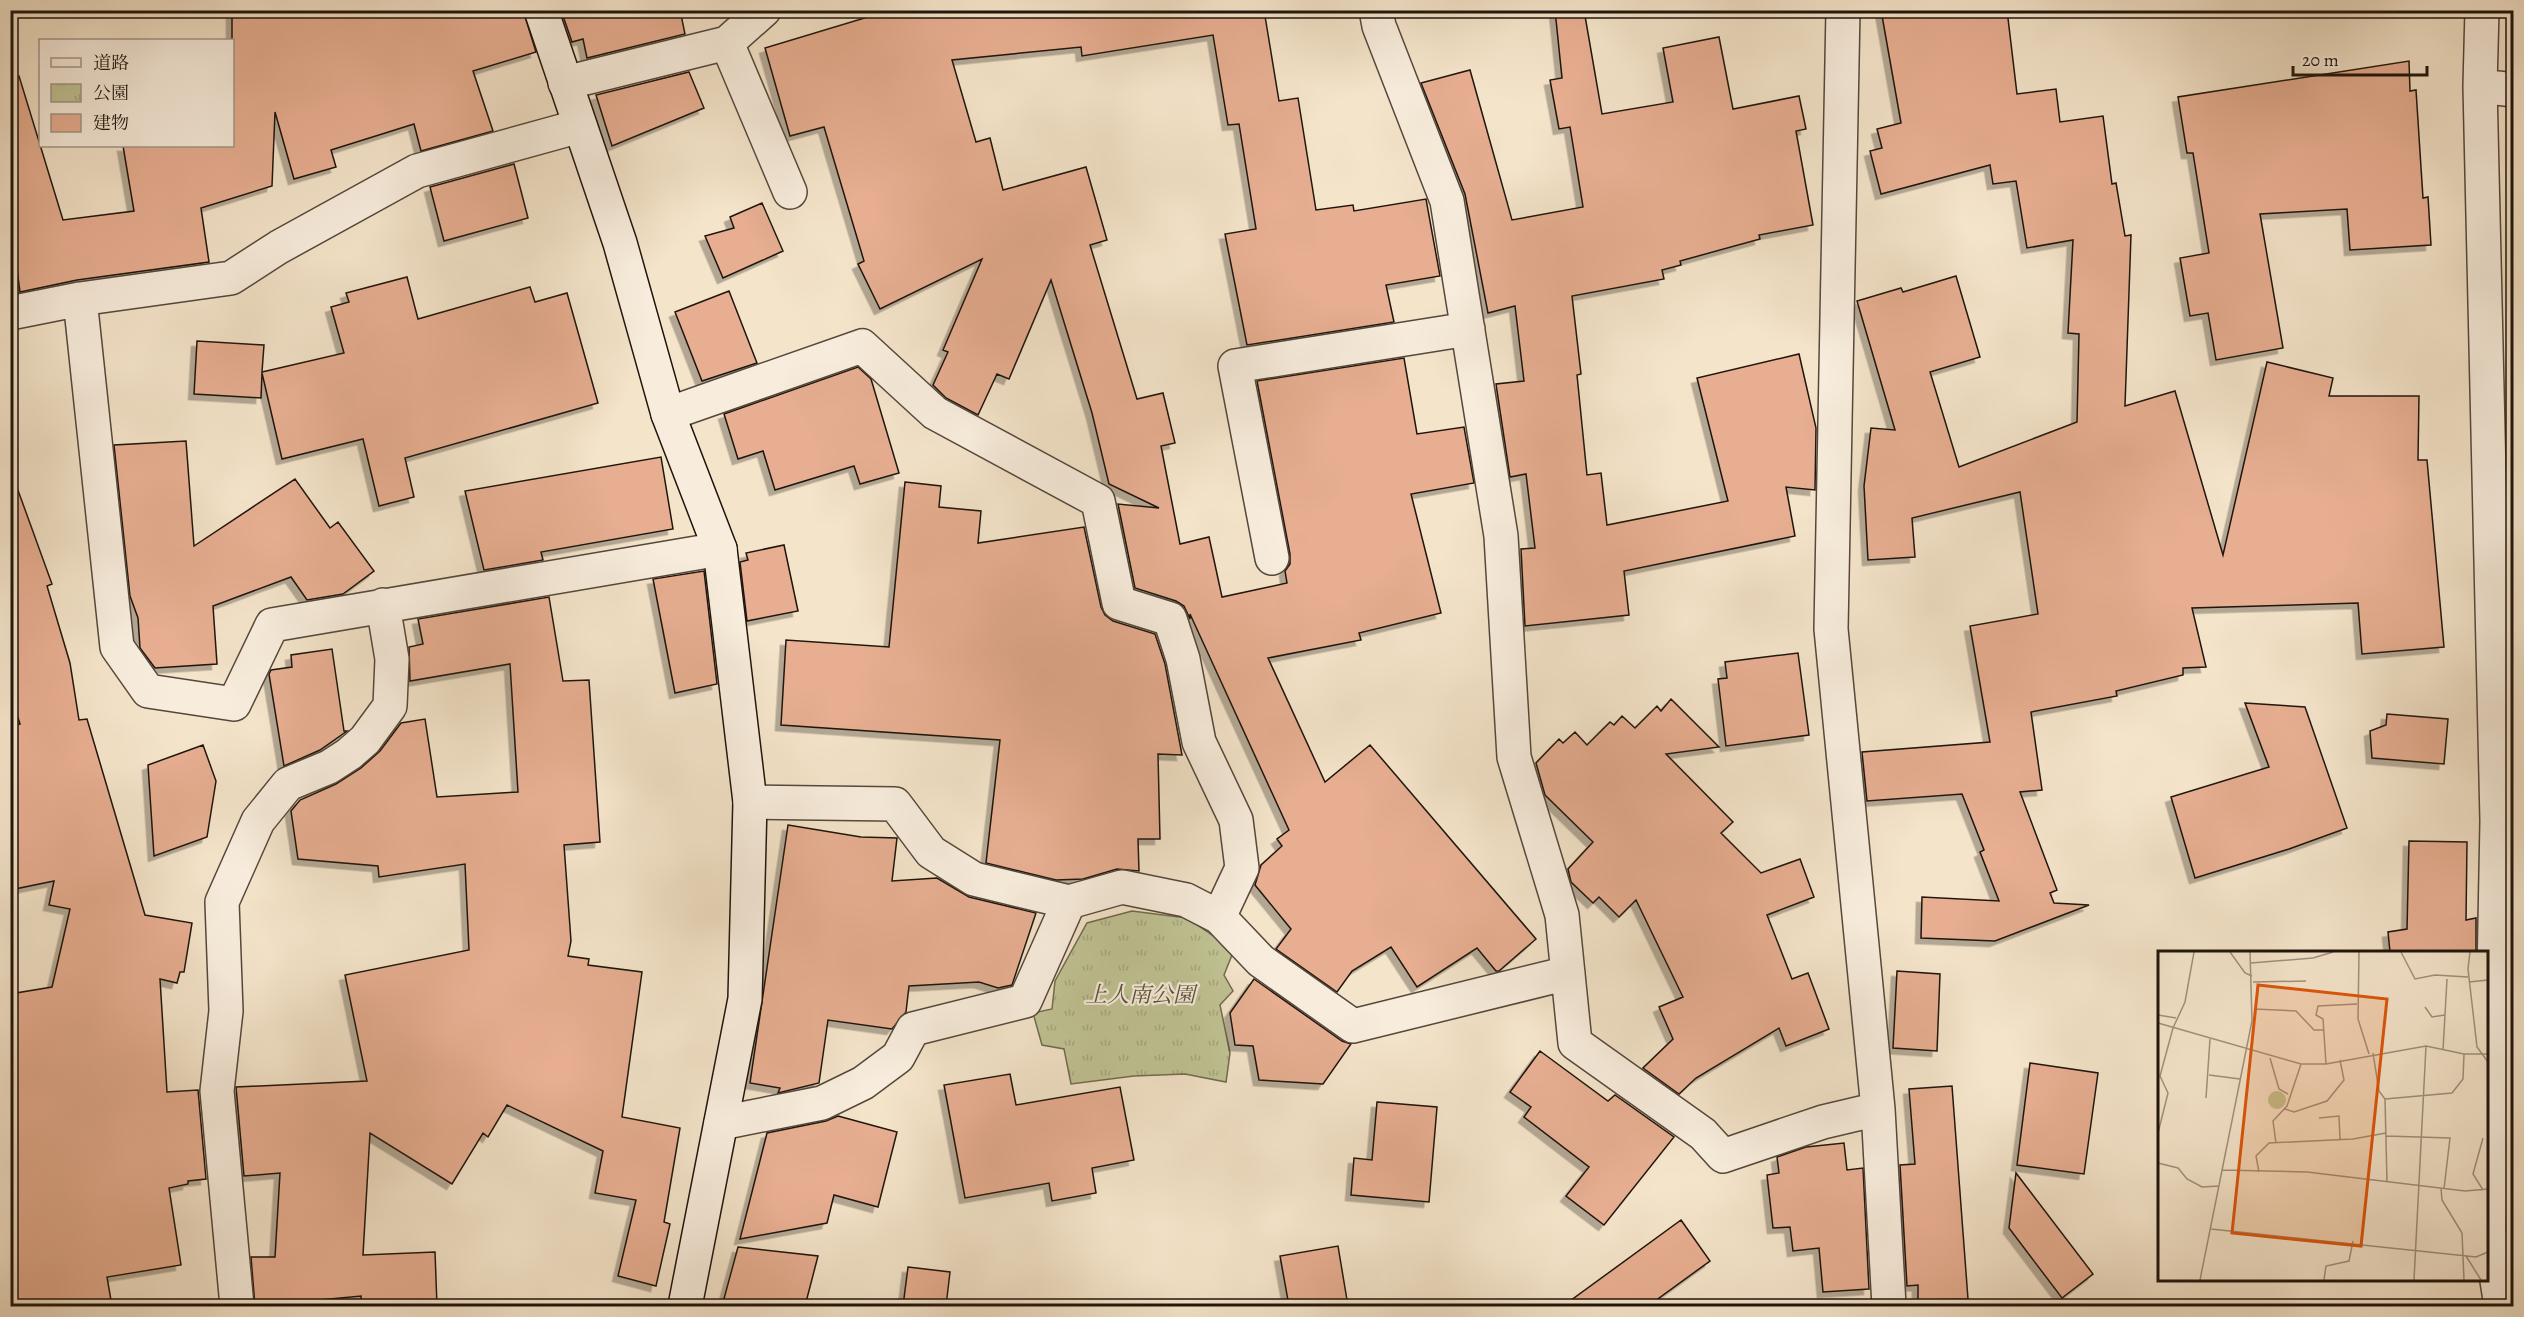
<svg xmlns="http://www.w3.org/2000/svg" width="2524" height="1317" font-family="Alegreya,'Noto Serif JP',serif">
<defs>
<pattern id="park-tufts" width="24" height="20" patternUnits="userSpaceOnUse" patternTransform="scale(1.5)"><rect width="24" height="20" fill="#c0c394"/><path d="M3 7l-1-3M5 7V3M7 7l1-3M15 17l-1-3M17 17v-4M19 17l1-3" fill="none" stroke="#a5a77e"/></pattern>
<filter id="shadow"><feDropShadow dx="-5.5" dy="5.5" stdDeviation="0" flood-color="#0004"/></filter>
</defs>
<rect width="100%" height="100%" fill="#f4e4ca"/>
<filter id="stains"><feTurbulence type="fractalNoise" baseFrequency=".00333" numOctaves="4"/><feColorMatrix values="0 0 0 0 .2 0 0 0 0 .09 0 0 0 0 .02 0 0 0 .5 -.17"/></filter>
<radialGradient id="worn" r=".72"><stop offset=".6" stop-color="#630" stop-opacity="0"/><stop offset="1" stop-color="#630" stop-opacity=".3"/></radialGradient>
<!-- park -->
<path fill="url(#park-tufts)" stroke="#706c50" stroke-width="1.5" d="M1132,911L1187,918L1234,950L1224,975L1233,991L1220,1005L1230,1053L1226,1082L1185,1074L1134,1076L1071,1084L1064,1049L1042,1045L1033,1013L1052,1009L1055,981L1087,923Z"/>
<!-- building -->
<path fill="#e7ae91" stroke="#1f140d" stroke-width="1.5" filter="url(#shadow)" d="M232,10H523L536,52L473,71L493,131L421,151L414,124L331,150L336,167L294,179L275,112L272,186L201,208L209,262L77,280L20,292L10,217V77L19,76L63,220L134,211L123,146H232Z
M561,10H680L685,34L587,58L583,39L572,42Z
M891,10H1264L1279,101L1298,98L1316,210L1353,205L1354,211L1426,199L1440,276L1386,285L1394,322L1247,345L1225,234L1256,229L1239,124L1228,125L1213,35L1082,56L1081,47L952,60L976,142L990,138L1003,190L1086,167L1107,240L1090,245L1137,399L1163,393L1175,443L1161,446L1180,544L1209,537L1222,597L1287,583L1285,571L1290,564V554L1257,381L1404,358L1417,434L1464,427L1474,483L1411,494L1441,613L1359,633L1361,640L1268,658L1325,782L1370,745L1536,939L1499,971H1496L1477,948L1417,987L1391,947L1352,971L1337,992L1276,949L1291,929L1255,885L1261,865L1282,846L1277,839L1289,830L1190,614V619L1184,606L1176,601L1135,588L1118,504L1159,508L1109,484L1092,413L1051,280L1009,379L997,374L978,415L946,398L933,385L948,352L943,350L982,259L880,309L858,264L864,261L824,127L790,136L765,48Z
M1555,10H1584L1602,114L1673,102L1663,48L1719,37L1733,109L1799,96L1806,129L1796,131L1813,225L1759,235L1760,239L1680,261L1681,265L1662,270L1664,279L1572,296L1581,374L1577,375L1587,475L1601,473L1607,525L1728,501L1697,378L1799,354L1816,428L1815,490L1786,487L1795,536L1624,571L1629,615L1525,626L1521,549L1535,548L1526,474L1510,477L1496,384L1524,381L1515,306L1488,313L1465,194L1421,83L1470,70L1512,220L1583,207L1570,127L1559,129L1550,80L1562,78Z
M1881,10H2007L2017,94L2056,89L2060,122L2103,116L2112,184L2116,183L2125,236L2131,235L2125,406L2175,391L2223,555L2267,362L2333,378L2329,396H2419L2418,460H2427L2444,647L2362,654L2358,603L2192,608L2206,667L2183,668V675L2116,691L2117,696L2031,712L2042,790L2020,792L2057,890L2050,893L2054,903L2089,905L1995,941L1921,938L1922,897L1999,901L1980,852L1984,850L1962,794L1867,801L1862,752L1990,742L1970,626L2038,614L2020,492L1912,518L1915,557L1868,560L1864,486L1871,428L1895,430L1857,301L1901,288L1903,292L1956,276L1980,357L1930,372L1959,467L2077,422L2079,334L2068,333L2073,240L2027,248L2016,181L1993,184L1990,165L1881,194L1870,151L1882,148L1877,129L1901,123Z
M2409,61L2410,91L2416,90L2423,198L2428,197L2431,245L2350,250L2347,209L2260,214L2283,348L2216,360L2208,313L2190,316L2180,258L2209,253L2193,153H2187L2178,97Z
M689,72L704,108L612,146L596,95Z
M514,164L528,218L444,241L430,187Z
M762,203L783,251L723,278L705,236L734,228L730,217Z
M407,277L418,319L530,287L535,302L567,293L598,403L405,458L414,497L379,506L363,439L282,459L262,373L261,398L194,394L197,341L264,345L262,372L344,353L331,307L349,302L346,293Z
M729,291L757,363L702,381L675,312Z
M858,367L871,379L899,473L860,484L854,466L775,490L763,451L738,459L724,414Z
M186,441L194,546L295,479L330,528L338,522L374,571L343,594L307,600L291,577L213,606L217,664L155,668L140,648L138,618L130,596L114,445Z
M661,457L673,529L541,552L543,560L484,570L465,491Z
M15,482L52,584L47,586L70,663L79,720L87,719L145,915L192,923L184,972H180L177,983L160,979L167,1092L198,1090L206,1179L188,1181V1184L169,1188L181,1265L107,1277L112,1306H10V994L52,987L70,909L49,905L54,881L10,890V727L20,724L10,693V483Z
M905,482L941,486L939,507L981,511L978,543L1084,527L1101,607L1105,615L1113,621L1155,634L1165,664L1182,755L1158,754L1160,839H1138L1139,871L1117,869L1083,879L1056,880L986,863L1000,740L781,725L786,640L889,647Z
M784,545L798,611L747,621L740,562L748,560L746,553Z
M704,571L717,684L675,693L653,579Z
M549,597L563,681L589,680L600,842L564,845L571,941L568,956L589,959L588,965L642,972L622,1117L680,1128L664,1222L670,1224L656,1286L618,1276L636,1200L595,1193L603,1151L507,1105L488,1137L483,1133L452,1184L370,1133L363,1255L435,1252L437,1306H361V1296L255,1306L251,1257H275L280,1173L244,1176L236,1087L367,1081L345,975L469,950L465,864L379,877L378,866L298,859L291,811L300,800L336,784L361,768L380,751L401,723L425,719L437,797L518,792L510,664L410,681L409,647L423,644L418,619Z
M332,649L344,731H347L320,750L284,766L269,674L271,670L292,667L291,655Z
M1798,653L1809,735L1726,746L1718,679L1727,678L1725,662Z
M1671,699L1719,747L1666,754L1733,822L1721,833L1761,873L1800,859L1814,897L1767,915L1792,979L1808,973L1829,1029L1786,1046L1779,1028L1696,1078L1679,1094L1643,1068L1673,1039L1659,1007L1683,997L1636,900L1619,917L1599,897L1593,903L1571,882L1568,869L1593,842L1545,795L1536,763L1559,739L1563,743L1575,732L1587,745L1610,722L1614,725L1622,716L1635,728L1657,706L1661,711Z
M2245,703L2305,707L2347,828L2289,849L2195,878L2171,797L2269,767Z
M2387,714L2448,719L2444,764L2372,758L2370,731L2386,725Z
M203,745L216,781L207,837L154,856L148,765Z
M788,825L861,837L897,838L892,881L937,878L969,897L1036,913L1012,985L998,988L979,982L909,986L906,1012L892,1029L828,1020L819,1083L778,1093L780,1088L750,1083Z
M2409,841L2467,842L2466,920L2476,918V952H2390L2388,932L2407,929Z
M1897,971L1940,974L1937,1051L1893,1048Z
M1254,979L1342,1041L1351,1044L1323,1084L1259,1080L1253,1046L1235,1045L1230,1013Z
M1540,1051L1608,1101L1615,1095L1674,1137L1604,1225L1566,1196L1589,1167L1524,1117L1531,1107L1510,1092Z
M2030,1063L2098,1073L2084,1174L2017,1165Z
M1010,1074L1016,1105L1120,1087L1134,1160L1092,1168L1096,1193L1052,1201L1049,1183L965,1198L944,1085Z
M1952,1086L1968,1299L1918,1300V1285L1907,1286L1900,1165L1915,1164L1909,1089Z
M1377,1102L1437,1107L1429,1202L1351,1195L1354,1158L1372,1160Z
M838,1116L897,1132L878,1207L834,1195L827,1223L740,1239L767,1133L826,1121Z
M1844,1143L1847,1170L1863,1168L1869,1289L1823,1292L1819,1248L1793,1251L1790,1227L1773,1228L1767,1175L1779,1173L1777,1157L1806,1147Z
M2016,1173L2093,1274L2062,1298L2009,1228Z
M1681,1220L1710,1261L1648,1306H1563Z
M1338,1246L1348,1306H1289L1280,1256Z
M738,1247L818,1256L805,1306H722Z
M908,1267L950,1272L946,1306H903Z"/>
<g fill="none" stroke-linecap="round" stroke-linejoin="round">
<defs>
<path id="street" d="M1376,10L1379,26L1447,201L1501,536L1514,757L1562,915L1575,1043L1703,1134L1723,1156L1823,1122L1878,1109
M1843,10L1831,629L1878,1109L1889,1306
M2482,10L2480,86L2497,821L2489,1230L2501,1306
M727,43L790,192
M565,83L727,43L764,10
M2480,86L2514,90
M80,299L117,647L148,691L234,704L272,625L720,549
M10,313L80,299L231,278L279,247L417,171L580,126
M668,414L862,346L935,413L1098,501L1119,603L1170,619L1183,659L1199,742L1236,820L1242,868L1219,917
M1272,558L1235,366L1468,329
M750,802L895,804L931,852L974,879L1069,902L1122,887L1186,900L1219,917L1261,961L1353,1026L1568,973
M721,1123L822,1103L863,1083L898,1057L913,1029L1025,1001L1069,902
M237,1306L217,1091L226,1011L222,902L258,821L288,784L329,767L349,754L365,740L390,706L392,659L383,605"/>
<path id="secondary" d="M541,10L620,243L668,414L720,549L750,802L745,999L685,1306"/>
</defs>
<!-- street casing -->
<use href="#street" stroke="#54483c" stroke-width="36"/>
<!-- secondary casing -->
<use href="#secondary" stroke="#1f140d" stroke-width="36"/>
<!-- street -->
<use href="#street" stroke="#f8eddd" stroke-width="33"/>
<!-- secondary -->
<use href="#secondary" stroke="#f8eddd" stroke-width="33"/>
</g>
<g text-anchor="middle" stroke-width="4.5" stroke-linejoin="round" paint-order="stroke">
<!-- park labels -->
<g font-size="22" font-style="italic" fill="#57513c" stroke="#f8eddd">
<text x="1140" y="1002">上人南公園</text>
</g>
</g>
<!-- overview -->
<g transform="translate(2158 951)">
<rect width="330" height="330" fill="#f4e4ca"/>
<path d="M110 149a9 9 0 1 1 18 0a9 9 0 1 1-18 0Z" fill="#c0c394"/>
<path fill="none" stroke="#9f917e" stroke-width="1.5" d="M72,1L87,22L94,25M201,1L200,68L211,103M243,1L257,28L277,24L310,26M312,1L310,18L319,96L330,111M93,12L155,7L175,1M95,31L148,30M311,31L330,29M267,56L274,66L287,64M96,58L138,60L156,79H166M0,64L18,67M0,72L143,113H168L268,95L306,103H330M285,99L289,28M215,102L221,140L227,148L229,231M112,107L121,138L130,143M168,113L165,68L158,64L160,55L199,53M51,124L82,128M48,147L52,88M227,148L294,142L305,128L306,103M127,158L136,161L169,150L186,129L182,109M161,167L181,165L182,188M0,182L10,142L2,125L15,77L27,51L36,1M228,185L292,187L286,238M118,192L115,170L129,155L143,113M0,212L20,217L29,228L44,236L61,235M64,219L149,221L307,240L330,238M101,221L98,205L111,192L195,188L228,182M283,237L284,249L304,282L306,329M325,239L315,223L325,187M53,278L318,306L330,301M308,305L323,329M42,329L94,70L92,1M166,329L168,315L191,310L195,290M256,329L268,95"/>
<path fill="#de560c" fill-opacity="0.15" stroke="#de560c" stroke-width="3" d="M100,34L229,48L203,295L74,282Z"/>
<rect width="330" height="330" fill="none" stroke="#1f140d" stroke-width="3"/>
</g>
<!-- margin -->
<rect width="2524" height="1317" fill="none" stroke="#f4e4ca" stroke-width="36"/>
<rect x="12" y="12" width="2500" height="1293" fill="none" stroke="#1f140d" stroke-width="3"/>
<rect x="18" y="18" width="2488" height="1281" fill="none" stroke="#1f140d" stroke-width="1.5"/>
<!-- legend -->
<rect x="39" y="39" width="195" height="108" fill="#f8eddd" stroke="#a1968a" stroke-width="1.5"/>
<rect x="51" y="58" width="30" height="9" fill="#f8eddd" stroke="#a1968a" stroke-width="1.5"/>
<text x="93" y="69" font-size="18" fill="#1f140d">道路</text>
<rect x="51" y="84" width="30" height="18" fill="url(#park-tufts)" stroke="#a1968a" stroke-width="1.5"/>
<text x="93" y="99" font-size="18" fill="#1f140d">公園</text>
<rect x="51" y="114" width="30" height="18" fill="#e7ae91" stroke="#a1968a" stroke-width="1.5"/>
<text x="93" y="129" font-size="18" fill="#1f140d">建物</text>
<!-- scale -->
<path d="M2293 66v9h134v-9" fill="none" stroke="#1f140d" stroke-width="3"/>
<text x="2302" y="66" font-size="18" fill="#1f140d" stroke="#f8eddd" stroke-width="4.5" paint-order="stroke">20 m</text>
<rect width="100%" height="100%" filter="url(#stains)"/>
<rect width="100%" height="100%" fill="url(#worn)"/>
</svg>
